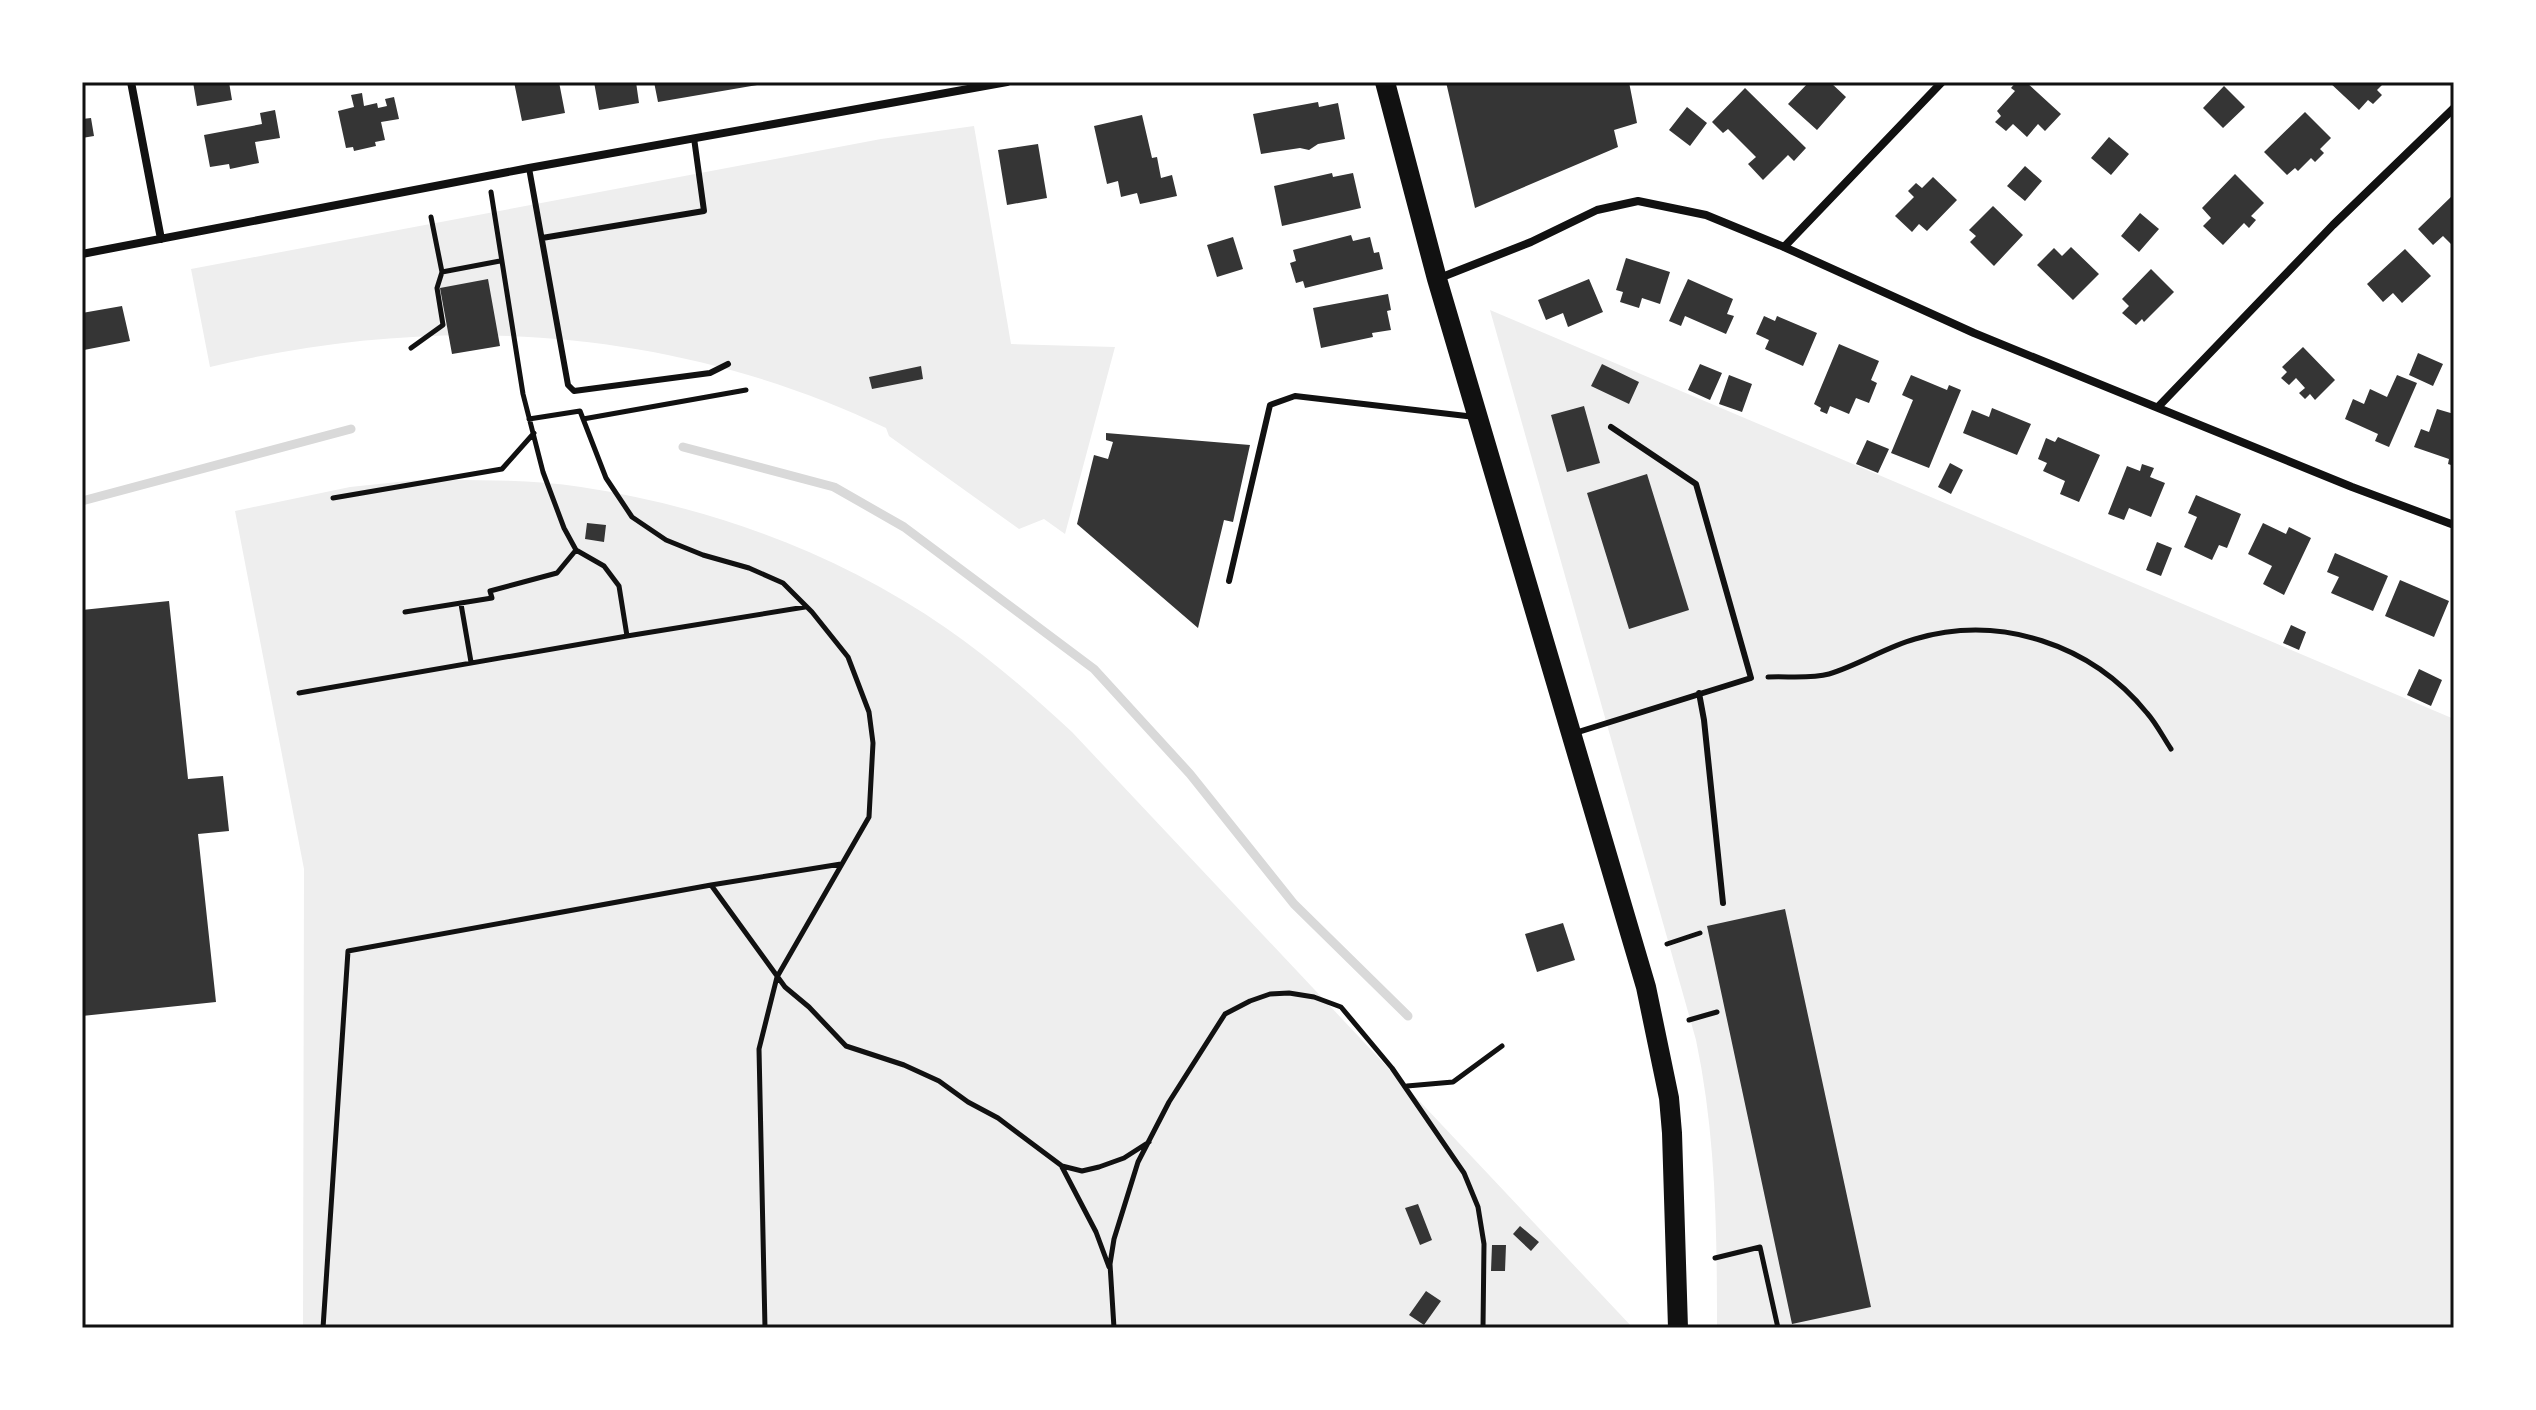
<svg xmlns="http://www.w3.org/2000/svg" width="2536" height="1410" font-family="'Titillium Web',sans-serif">
<rect width="100%" height="100%" fill="#fff"/>
<!-- green -->
<path fill="#eee" d="M974,126L1011,344L1115,347L1065,534L1044,519L1019,529L889,436L886,428C672,326 439,312 210,367L191,269L881,139Z
M1490,310L2454,719V1328H1717C1717,1231 1716,1135 1696,1040Z
M417,480C472,480 527,479 581,487C711,507 838,553 946,628C991,659 1032,695 1072,732L1633,1328H303L304,869L235,511L350,487Z"/>
<g fill="none" stroke-linecap="round" stroke-linejoin="round">
<!-- stream -->
<path stroke="#d9d9d9" stroke-width="9" d="M683,447L834,487L904,527L1094,669L1190,774L1294,904L1408,1016
M82,501L351,429"/>
</g>
<!-- building -->
<path fill="#353535" d="M193,82H229L232,100L197,106Z
M514,82H559L565,113L522,121Z
M594,82H636L639,103L599,110Z
M654,82H762L763,84L658,102Z
M1446,82H1629L1637,123L1614,130L1618,147L1475,208Z
M1809,82L1816,84L1830,82L1846,97L1817,130L1788,104Z
M2016,82H2026L2061,114L2045,131L2038,124L2027,137L2013,124L2006,131L1995,122L2001,116L1997,111L2015,91L2011,88Z
M2329,82H2385L2377,90L2382,95L2373,104L2368,100L2359,110Z
M2224,86L2245,107L2223,128L2203,108Z
M1745,88L1806,148L1794,161L1788,155L1763,180L1748,164L1756,157L1728,129L1723,133L1712,122Z
M362,93L364,106L377,103L378,108L387,106L385,99L394,97L399,119L381,122L385,140L375,142L376,146L354,151L353,147L346,148L338,111L354,107L351,95Z
M1318,102L1319,107L1338,103L1345,139L1318,144L1309,150L1300,148L1261,154L1253,114Z
M1687,107L1707,123L1690,146L1669,130Z
M275,110L280,138L255,142L259,163L230,169L229,164L210,167L204,135L262,124L260,113Z
M2305,112L2331,138L2320,149L2324,153L2315,162L2311,158L2298,171L2295,168L2287,175L2264,152Z
M1142,115L1152,158L1157,157L1161,178L1172,175L1177,196L1140,204L1137,193L1121,197L1118,181L1107,184L1094,126Z
M91,118L94,136L82,138V119Z
M2109,137L2129,154L2111,175L2091,158Z
M1038,144L1047,198L1007,205L998,150Z
M2025,166L2042,181L2025,201L2007,186Z
M1332,173L1333,177L1353,173L1361,208L1282,226L1274,186Z
M2235,174L2264,203L2251,216L2256,220L2249,228L2244,223L2223,245L2203,226L2211,218L2202,208Z
M1933,177L1957,200L1927,231L1919,224L1912,232L1895,216L1914,197L1908,191L1916,183L1922,188Z
M2454,194V247L2443,236L2433,245L2418,229Z
M1993,206L2023,235L1994,266L1970,242L1976,236L1969,230Z
M2140,213L2159,229L2139,252L2121,236Z
M1351,235L1353,241L1370,237L1374,253L1379,252L1383,269L1305,288L1303,281L1296,283L1290,263L1296,261L1293,250Z
M1233,237L1243,269L1217,277L1207,245Z
M2071,247L2099,274L2073,300L2037,265L2054,248L2062,256Z
M2405,249L2431,276L2402,303L2393,293L2383,302L2367,284Z
M1626,258L1670,272L1660,304L1642,298L1639,308L1620,302L1623,292L1616,290Z
M2151,269L2174,292L2144,322L2142,319L2136,325L2122,313L2129,306L2122,299Z
M488,279L500,346L452,354L440,288Z
M1589,279L1603,312L1568,327L1563,313L1546,320L1538,300Z
M1688,279L1733,299L1727,314L1734,316L1726,334L1685,316L1681,326L1669,321Z
M1388,294L1391,310L1387,311L1391,330L1372,333L1373,337L1321,348L1313,308Z
M122,306L130,341L84,350L82,313Z
M1764,316L1775,321L1777,316L1817,333L1803,366L1765,349L1769,340L1756,334Z
M1839,344L1879,361L1871,380L1877,383L1869,403L1856,398L1849,414L1830,406L1827,414L1820,411L1821,408L1814,404Z
M2303,347L2335,380L2315,400L2310,394L2305,399L2299,393L2305,388L2296,378L2289,385L2281,378L2287,372L2282,367Z
M2418,353L2443,364L2433,386L2409,375Z
M1602,364L1639,382L1629,404L1591,386Z
M1700,364L1722,373L1710,400L1688,390Z
M921,366L923,379L872,389L869,377Z
M1729,375L1752,384L1742,412L1719,404Z
M1911,375L1947,390L1949,385L1961,390L1929,468L1891,453L1913,400L1902,395Z
M2397,375L2417,383L2389,447L2375,441L2378,434L2345,419L2353,399L2364,404L2370,389L2387,397Z
M1584,406L1600,463L1567,472L1551,415Z
M1992,408L2031,424L2017,455L1963,433L1972,410L1989,417Z
M2437,409L2454,414V466L2448,464L2449,459L2414,447L2421,429L2429,432Z
M1106,433L1250,445L1233,522L1224,520L1198,628L1077,524L1094,455L1108,459L1113,442L1106,440Z
M2058,437L2100,455L2079,502L2060,494L2065,481L2043,471L2047,463L2038,459L2046,438L2055,442Z
M1867,440L1889,449L1878,473L1856,464Z
M1950,463L1963,470L1951,494L1938,487Z
M2142,464L2154,468L2150,477L2165,483L2151,517L2129,508L2124,520L2108,514L2127,466L2140,471Z
M1647,474L1689,610L1629,629L1587,493Z
M2196,495L2241,514L2227,548L2219,545L2212,560L2184,547L2197,517L2188,513Z
M587,523L606,525L604,542L585,539Z
M2263,523L2286,534L2289,527L2311,538L2284,595L2263,584L2272,566L2248,554Z
M2157,542L2172,548L2161,576L2146,570Z
M2335,553L2388,576L2373,611L2331,593L2339,577L2327,572Z
M2400,580L2449,601L2434,637L2385,616Z
M169,601L188,779L223,776L229,831L198,834L216,1002L82,1016V610Z
M2291,625L2306,632L2299,650L2283,643Z
M2419,669L2442,680L2431,706L2407,695Z
M1785,909L1871,1307L1792,1324L1707,926Z
M1563,923L1575,960L1537,972L1525,934Z
M1418,1204L1432,1240L1420,1245L1405,1208Z
M1520,1226L1539,1242L1531,1251L1513,1234Z
M1492,1245H1506L1505,1271H1491Z
M1426,1291L1441,1301L1424,1325L1409,1315Z"/>
<g fill="none" stroke-linecap="round" stroke-linejoin="round">
<!-- path -->
<path stroke="#111" stroke-width="5" d="M491,192L523,394L543,472L564,528L576,550L604,566L619,586L627,636L805,607
M431,217L442,272L500,261
M411,348L443,325L437,288L442,272
M529,419L580,411L606,478L632,517L666,540L703,555L749,568L783,583L812,612L848,657L869,712L873,743L869,817L777,977L759,1049L765,1328
M583,419L746,390
M333,498L502,469L534,433
M461,604L471,662
M405,612L492,598L490,591L557,573L576,550
M1768,677C1787,676 1811,679 1829,674C1859,665 1886,647 1915,639C2000,614 2091,644 2147,713C2156,723 2163,737 2171,749
M299,693L627,636
M711,885L841,864
M1667,944L1700,933
M1689,1020L1717,1012
M1407,1086L1453,1082L1502,1046
M1062,1167L1096,1232L1109,1267
M1715,1258L1760,1247L1778,1328
M323,1328L348,951L711,885L785,987L809,1007L846,1046L904,1065L939,1081L968,1102L998,1118L1062,1166L1082,1171L1099,1167L1124,1158L1149,1142
M1114,1328L1110,1264L1114,1239L1138,1162L1169,1102L1225,1014L1250,1001L1270,994L1289,993L1314,997L1341,1007L1392,1068L1464,1173L1478,1207L1484,1244L1483,1328
M1439,1328H1459"/>
<!-- service -->
<path stroke="#111" stroke-width="6" d="M529,168L568,385L574,391L710,373L728,364
M542,238L704,211L694,138
M1229,581L1270,405L1295,396L1475,417
M1699,693L1704,720L1723,903
M1575,733L1751,678L1696,484L1611,427"/>
<!-- minor -->
<path stroke="#111" stroke-width="8" d="M131,82L161,239
M1784,247L1942,82
M82,254L529,168L1007,82
M1437,279L1531,242L1597,210L1638,201L1706,215L1784,247L1974,333L2352,487L2454,525
M2158,407L2333,225L2454,108"/>
<!-- primary -->
<path stroke="#111" stroke-width="20" d="M1385,82L1437,279L1646,987L1669,1098L1672,1133L1678,1328"/>
</g>
<!-- border -->
<rect width="2536" height="1410" fill="none" stroke="#ffffff" stroke-width="168"/>
<rect x="84" y="84" width="2368" height="1242" fill="none" stroke="#111" stroke-width="3"/>
</svg>
